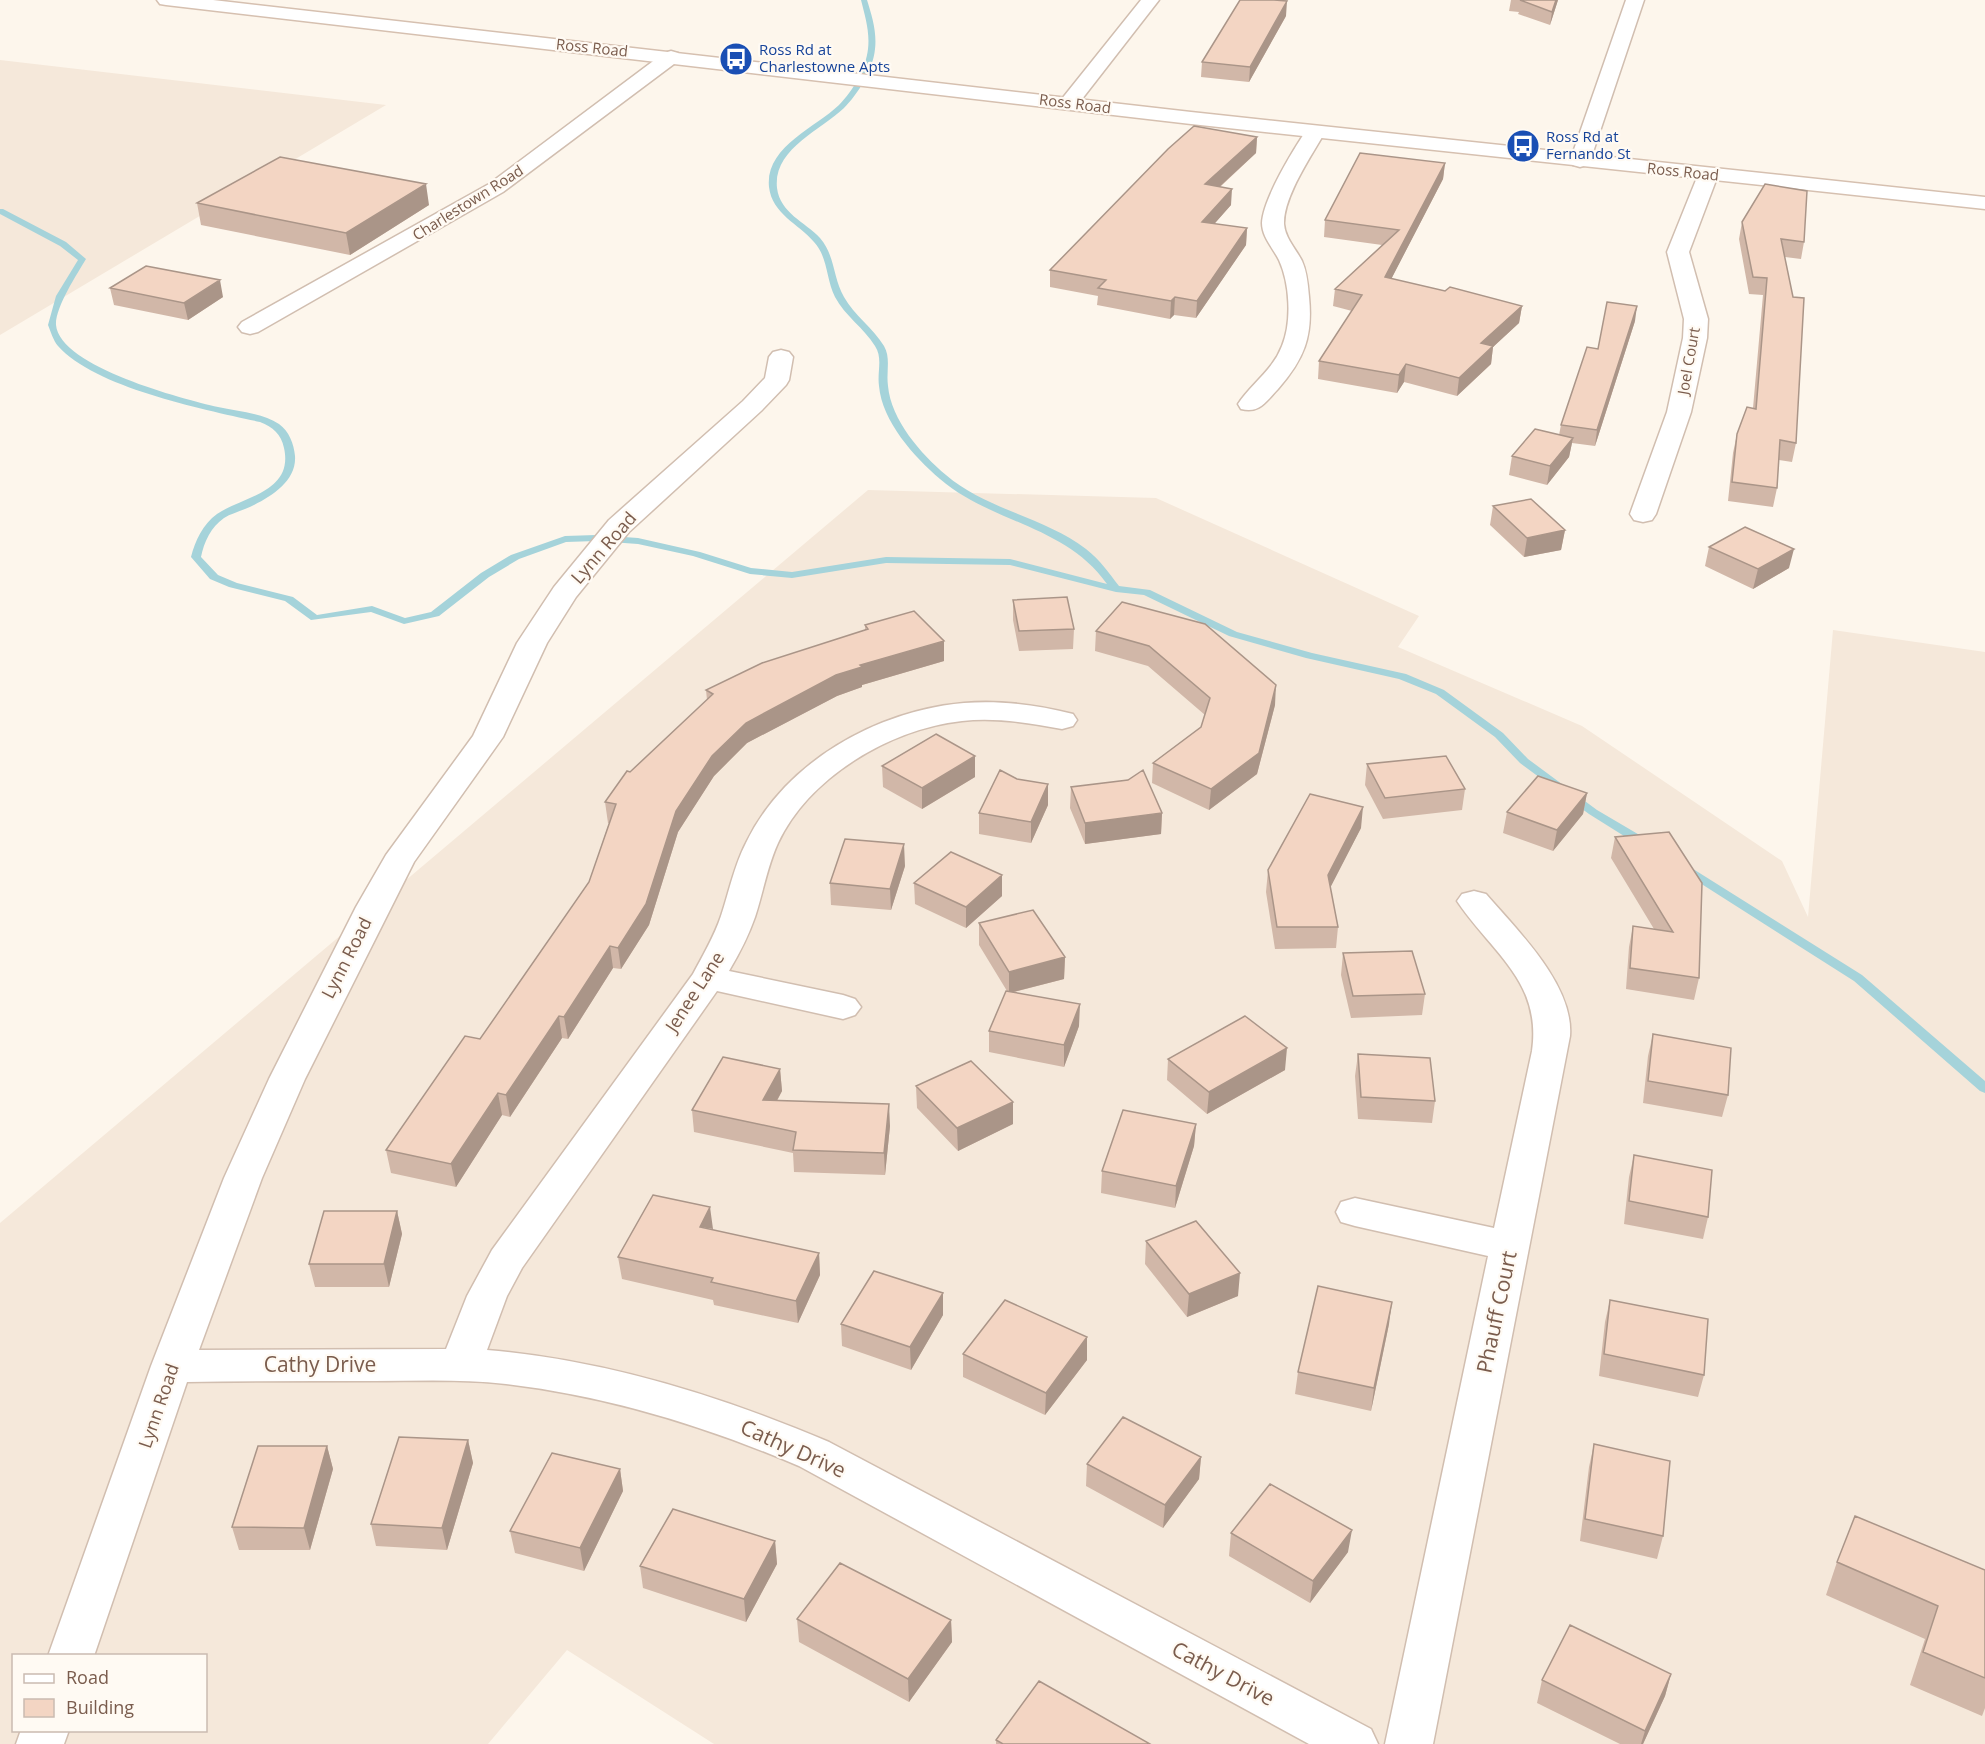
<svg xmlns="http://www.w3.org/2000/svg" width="1985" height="1744" font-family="'Open Sans',sans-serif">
<rect width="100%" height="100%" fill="#fdf6ec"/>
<!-- residential -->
<path fill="#f5e8da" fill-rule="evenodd" d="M0,60L386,105L0,335Z
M868,490L1156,498L1419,616L1398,647L1582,726L1782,861L1808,917L1833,630L1985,652V1744H714L567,1650L488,1744H0V1223ZM14,1656H206V1730H14Z"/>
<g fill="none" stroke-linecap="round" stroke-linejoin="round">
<!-- stream -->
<path fill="#a5d3da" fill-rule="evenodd" d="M861,0H867C872,16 877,32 875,49C873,70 858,94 844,108C820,131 773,149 777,188C780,213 805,222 820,238C835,255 833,278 844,297C854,315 873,328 884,346C891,358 886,372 888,386C891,420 921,454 946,475C987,510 1044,517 1086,549C1100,560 1109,573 1119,586L1150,590L1237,632L1312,653L1406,674L1444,690L1503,733L1528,759L1597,810L1648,840L1650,843L1648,846H1640L1589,814L1520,763L1495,737L1436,694L1399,679L1306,658L1229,636L1144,595L1116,592L1010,565L886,563L792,578L750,574L693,556L638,544L596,541L566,542L519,559L489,577L439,616L404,624L371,612L311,620L285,601L229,587L210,579L191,557C195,541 203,524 217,514C241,497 294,493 284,448C281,434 273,427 260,422C206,410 95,388 58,346C53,340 51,332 48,325L56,296L78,260L60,246L0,214V209H3L66,242L86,259C77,274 55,308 56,325C60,367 183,399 218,407C237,411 262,413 279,424C289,431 294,444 295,456C297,483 266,500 245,509C238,512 230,514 224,518C211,527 204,542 201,557L218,575L237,583L293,597L317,615L372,606L405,618L431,612L481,573L511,555L565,536L596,535L638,538L700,552L751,568L792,572L886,557L1010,559L1107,584C1065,525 991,523 940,479C914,457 882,421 879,386C877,372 883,358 875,346C864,328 845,316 835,297C826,279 828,257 814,242C799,224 772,214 769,187C765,147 815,128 839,105C853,91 866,68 868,49C870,32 865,16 861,0Z
M1682,862L1862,975L1985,1081V1093L1980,1091L1854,981L1678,869L1676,866Z"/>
<defs>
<path id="street" d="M1141,0H1159L1075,108H1061L1058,104L1061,100Z
M1626,0H1644L1590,161L1587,165L1580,167L1573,165L1570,161Z
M671,51L678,53L680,57L678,61L503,192L258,332L250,334L242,332L238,327L242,322L489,184L664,53Z
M1315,126L1322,128L1325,132C1312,155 1283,197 1284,224C1285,238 1296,249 1302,261C1307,272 1308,285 1309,297C1313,337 1304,359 1278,389C1266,401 1260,414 1241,409L1238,404C1251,384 1273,370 1282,346C1292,322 1290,284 1279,260C1273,248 1262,237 1262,223C1263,199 1294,148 1308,128Z
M1708,169L1715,171L1718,175L1689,252L1708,319L1707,338L1691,412L1656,514L1652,520L1643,522L1634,520L1630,514L1667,412L1683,338L1684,319L1667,252L1698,175L1701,171Z
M781,350L789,352L793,357L789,380L786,385L761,411L629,532L576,597L547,643L503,737L414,862L305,1079L262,1178L199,1350L446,1349L467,1296L492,1250L693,974C703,955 714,937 721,916C729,892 734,866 746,843C785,762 876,711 964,703C1000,700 1038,705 1073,714L1077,720L1073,726L1062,729C1029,723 995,717 962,721C890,729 809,777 778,843C767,867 763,893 755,917C748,937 739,954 729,971L843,995L855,999L861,1007L855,1015L843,1019L717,991L522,1268L507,1296L487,1350C605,1360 721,1396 829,1442L1371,1729L1378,1744H1309L799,1466C705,1426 608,1396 506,1384C462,1379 418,1381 374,1381C312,1381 250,1381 187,1382L94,1656H48L151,1366L224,1178L269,1079L356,907L386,855L473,736L517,643L554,587L609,520L743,401L765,378L769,357L773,352Z
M1474,891L1486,894C1517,930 1574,985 1570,1036L1433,1744H1385L1488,1256L1355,1226L1341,1222L1336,1212L1341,1202L1355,1198L1494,1228L1532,1051C1542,981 1491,952 1457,901L1462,894Z
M21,1730H69L64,1744H16Z"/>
<path id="secondary" d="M157,0H213L1191,112L1985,197V209L1191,124L166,5L160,4Z"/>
</defs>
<!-- street casing -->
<use href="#street" stroke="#d1beb0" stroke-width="3"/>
<!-- secondary casing -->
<use href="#secondary" stroke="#d6c0b0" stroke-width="3"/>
<!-- street -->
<use href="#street" fill="#fff" fill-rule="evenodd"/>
<!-- secondary -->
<use href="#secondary" fill="#fff" fill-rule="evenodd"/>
</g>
<!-- wall -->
<path fill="#d1b7a8" d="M1511,0H1558L1550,25L1518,14L1519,12L1509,11Z
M1286,16L1249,82L1201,77L1202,62Z
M1257,137L1256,153L1220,187L1231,205L1214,224L1247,228L1246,245L1196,318L1174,315L1170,319L1097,305L1098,296L1050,287V270Z
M1445,163L1443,179L1391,279L1445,291L1522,306L1519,323L1493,347L1491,364L1457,396L1404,382L1397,393L1318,379L1319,361L1352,311L1333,306L1335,289L1382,245L1324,237L1325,220Z
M197,203L429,205L350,255L201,225Z
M1742,222L1804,242L1801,259L1785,257L1796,443L1792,462L1779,460L1777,488L1773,507L1728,501L1733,453L1737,434L1753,408L1763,295L1749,294L1739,239Z
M110,288L223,297L188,320L114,305Z
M1635,321L1595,446L1572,443L1569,457L1547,485L1509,475L1512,456L1559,435L1561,425L1598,349Z
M1493,506L1565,530L1561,550L1524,557L1490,525Z
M1709,547L1789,568L1753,589L1705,566Z
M1013,600L1074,629L1073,649L1019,651L1013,620Z
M1122,602L1275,705L1257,774L1209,810L1152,783L1153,763L1201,727L1205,715L1148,666L1095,651L1096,631Z
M865,625L944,641V661L862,685V687L837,696L747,743L714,776L678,832L649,925L621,969L613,968L568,1039L562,1038L510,1117L502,1115L456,1187L391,1173L386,1150L480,1039L589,882L609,823H608L605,802L630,772L707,700L706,690L865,630Z
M975,756V777L922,809L883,787L882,766Z
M1367,764L1465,789L1462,810L1383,819L1365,785Z
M1017,779L1048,784V805L1031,843L979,834V813Z
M1071,787L1162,813L1161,834L1085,844L1070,808Z
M1587,793L1583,814L1553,851L1503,833L1507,812Z
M1361,828L1330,887L1338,927L1336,948L1275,949L1266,892L1268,870Z
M1615,837L1702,883L1699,978L1694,1000L1626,989L1629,947L1633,926L1654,929L1611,858Z
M905,866L891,910L831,905L830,883Z
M914,883L1002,896L966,928L915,904Z
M979,923L1065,957L1064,979L1014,992L1079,1026L1064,1067L989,1052V1031L1007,991L979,945Z
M1343,953L1425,994L1422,1015L1351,1018L1341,975Z
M1653,1034L1728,1095L1722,1117L1643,1103L1648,1056Z
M1358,1054L1435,1101L1432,1123L1358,1119L1355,1076Z
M1168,1059L1285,1070L1207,1114L1167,1080Z
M780,1069L782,1091L777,1101L890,1126L885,1175L794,1172L793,1153L694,1132L692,1110Z
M916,1086L1013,1124L958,1151L917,1108Z
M1196,1124L1194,1146L1175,1208L1101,1193L1102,1171Z
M1634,1155L1708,1217L1703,1239L1624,1224L1629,1177Z
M397,1211L402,1234L389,1287H315L309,1264Z
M713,1230L819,1253L820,1275L798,1323L714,1305L713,1300L622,1279L618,1257Z
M1146,1241L1238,1296L1187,1317L1145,1264Z
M943,1293V1315L911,1370L842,1346L841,1324Z
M1610,1300L1704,1375L1698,1397L1599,1376L1605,1322Z
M1389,1324L1371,1411L1295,1394L1298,1372Z
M963,1354L1087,1360L1045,1415L963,1377Z
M468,1440L473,1463L447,1550L376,1546L371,1524Z
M1594,1444L1663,1536L1657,1559L1580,1541L1589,1467Z
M327,1446L333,1469L310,1550H239L232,1527Z
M1201,1457L1199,1479L1163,1528L1086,1486L1087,1464Z
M620,1469L623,1491L584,1571L515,1553L510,1531Z
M1231,1533L1348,1552L1310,1603L1229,1556Z
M775,1541L777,1564L746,1622L643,1588L640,1566Z
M1837,1562L1985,1570V1708L1982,1716L1910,1685L1925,1639L1826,1595Z
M797,1619L951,1620L952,1642L909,1702L799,1642Z
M1671,1674L1665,1696L1643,1744H1620L1537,1703L1542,1680Z
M996,1740L1150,1744H996Z"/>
<!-- shaded-wall -->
<path fill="#aa9588" d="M1556,0H1558L1550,25L1552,12Z
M1287,1L1286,16L1249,82L1250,67Z
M1257,137L1256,153L1204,201L1205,184Z
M1445,163L1443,179L1383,295L1385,277Z
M426,184L429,205L350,255L346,233Z
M1232,189L1231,205L1201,239L1202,222Z
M1247,228L1246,245L1196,318L1197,301Z
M220,280L223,297L188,320L184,303Z
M1175,297L1174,315L1170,319L1171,301Z
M1522,306L1519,323L1493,347L1491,364L1457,396L1459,378L1481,343Z
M1637,306L1635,321L1595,446L1597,430Z
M1406,364L1404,382L1397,393L1399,375Z
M1573,438L1569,457L1547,485L1550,466Z
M1565,530L1561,550L1524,557L1527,538Z
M1794,549L1789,568L1753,589L1758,569Z
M944,641V661L862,685V687L837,696L747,743L714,776L678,832L649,925L621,969L618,948L676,811L712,756L746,723L836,675L860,665Z
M1276,685L1275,705L1257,774L1209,810L1211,789Z
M975,756V777L922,809V788Z
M1048,784V805L1031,843V822Z
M1587,793L1583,814L1553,851L1557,830Z
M1363,807L1361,828L1326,896L1328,875Z
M1162,813L1161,834L1085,844V823Z
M904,844L905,866L891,910L890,889Z
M1002,875V896L966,928V907Z
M610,946L613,968L568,1039L564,1017Z
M1065,957L1064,979L1009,993V972Z
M1080,1004L1079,1026L1064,1067V1045Z
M559,1016L562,1038L510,1117L506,1095Z
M1287,1048L1285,1070L1207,1114L1209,1092Z
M780,1069L782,1091L765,1122L763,1100Z
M498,1093L502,1115L456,1187L451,1164Z
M1013,1102V1124L958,1151L957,1128Z
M889,1104L890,1126L885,1175L884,1153Z
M1196,1124L1194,1146L1175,1208L1176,1186Z
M710,1207L713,1229L700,1227Z
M397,1211L402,1234L389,1287L384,1264Z
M819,1253L820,1275L798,1323L796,1301Z
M1240,1273L1238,1296L1187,1317L1189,1294Z
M943,1293V1315L911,1370L910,1347Z
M1392,1302L1389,1324L1371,1411L1374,1388Z
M1087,1337V1360L1045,1415L1046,1393Z
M468,1440L473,1463L447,1550L442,1528Z
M327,1446L333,1469L310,1550L304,1528Z
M1201,1457L1199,1479L1163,1528L1165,1505Z
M620,1469L623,1491L584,1571L580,1548Z
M1352,1530L1348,1552L1310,1603L1313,1581Z
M775,1541L777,1564L746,1622L744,1599Z
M951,1620L952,1642L909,1702L908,1679Z
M1671,1674L1665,1696L1643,1744H1641L1645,1731Z"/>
<!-- building -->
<path fill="#f3d5c3" stroke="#aa9588" stroke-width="1.5" d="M1240,0H1274L1287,1L1250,67L1202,62Z
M1520,0H1556L1552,12Z
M1194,126L1257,137L1205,184L1232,189L1202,222L1247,228L1197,301L1175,297L1171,301L1098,288L1106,280L1050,270L1168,149Z
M1360,153L1445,163L1385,277L1445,291L1450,287L1522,306L1481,343L1493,346L1459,378L1406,364L1399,375L1319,361L1362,295L1335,289L1399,230L1325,220Z
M280,157L426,184L346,233L197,203Z
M1765,184L1807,191L1804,242L1781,239L1793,297L1804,298L1796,443L1780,440L1777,488L1732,482L1737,434L1747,407L1756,409L1767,278L1753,277L1742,222Z
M146,266L220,280L184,303L110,288Z
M1607,302L1637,306L1597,430L1561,425L1587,347L1598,349Z
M1535,429L1573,438L1550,466L1512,456Z
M1531,499L1565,530L1527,538L1493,506Z
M1745,527L1794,549L1758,569L1709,547Z
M1067,597L1074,629L1019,631L1013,600Z
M1122,602L1205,624L1276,685L1259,753L1211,789L1153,763L1201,727L1210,698L1149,646L1096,631Z
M914,611L944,641L860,665L862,667L836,675L746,723L712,756L676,811L646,904L618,948L610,946L564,1017L559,1016L506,1095L498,1093L451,1164L386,1150L465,1036L480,1039L589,882L616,804L605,802L627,771L630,772L713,694L706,690L762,663L868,629L865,625Z
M936,734L975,756L922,788L882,766Z
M1446,756L1465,789L1385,798L1367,764Z
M1000,770L1017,779L1048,784L1031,822L979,813Z
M1143,770L1162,813L1085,823L1071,787L1128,780Z
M1538,776L1587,793L1557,830L1507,812Z
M1310,794L1363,807L1328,875L1338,927H1277L1268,870Z
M1669,832L1702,883L1699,978L1630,968L1633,926L1673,932L1615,837Z
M845,839L904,844L890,889L830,883Z
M951,852L1002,875L966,907L914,883Z
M1033,910L1065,957L1009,972L979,923Z
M1412,951L1425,994L1353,996L1343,953Z
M1006,991L1080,1004L1064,1045L989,1031Z
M1245,1016L1287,1048L1209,1092L1168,1059Z
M1653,1034L1731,1048L1728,1095L1648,1081Z
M1358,1054L1430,1058L1435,1101L1361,1097Z
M723,1057L780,1069L763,1100L889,1104L884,1153L793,1150L796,1132L692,1110Z
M971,1061L1013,1102L957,1128L916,1086Z
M1123,1110L1196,1124L1176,1186L1102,1171Z
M1634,1155L1712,1170L1708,1217L1629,1201Z
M653,1195L710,1207L700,1227L819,1253L796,1301L711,1282L713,1278L618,1257Z
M324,1211H397L384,1264H309Z
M1196,1221L1240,1273L1189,1294L1146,1241Z
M874,1271L943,1293L910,1347L841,1324Z
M1318,1286L1392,1302L1374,1388L1298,1372Z
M1005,1300L1087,1337L1046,1393L963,1354Z
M1610,1300L1708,1319L1704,1375L1604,1354Z
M1123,1417L1201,1457L1165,1505L1087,1464Z
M399,1437L468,1440L442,1528L371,1524Z
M1594,1444L1670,1461L1663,1536L1585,1519Z
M258,1446H327L304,1528L232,1527Z
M552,1453L620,1469L580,1548L510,1531Z
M1270,1484L1352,1530L1313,1581L1231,1533Z
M673,1509L775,1541L744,1599L640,1566Z
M1855,1516L1985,1570V1678L1923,1652L1938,1606L1837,1562Z
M840,1563L951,1620L908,1679L797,1619Z
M1570,1625L1671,1674L1645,1731L1542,1680Z
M1039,1681L1150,1744H1003L996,1740Z"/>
<!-- icons -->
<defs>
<symbol id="bus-disc" viewBox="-11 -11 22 22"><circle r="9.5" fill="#1a4fb4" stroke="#fffaf3"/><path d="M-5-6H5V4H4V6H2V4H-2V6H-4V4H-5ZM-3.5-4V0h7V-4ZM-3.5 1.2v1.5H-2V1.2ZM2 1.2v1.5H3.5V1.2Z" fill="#fff"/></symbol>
</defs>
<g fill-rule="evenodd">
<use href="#bus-disc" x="717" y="40" width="38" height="38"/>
<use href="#bus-disc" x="1504" y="127" width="38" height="38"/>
</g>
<g text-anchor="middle" stroke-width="4.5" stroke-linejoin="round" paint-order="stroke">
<!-- far-street labels -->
<g font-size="15" fill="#7a5c4d" stroke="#fffaf3">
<text transform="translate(592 48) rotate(6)" y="5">Ross Road</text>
<text transform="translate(1075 104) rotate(7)" y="5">Ross Road</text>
<text transform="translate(1683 172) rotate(6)" y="5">Ross Road</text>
<text transform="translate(468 203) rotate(-32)" y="5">Charlestown Road</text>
<text transform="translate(1689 361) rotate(-80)" y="5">Joel Court</text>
</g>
<!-- far-transit labels -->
<g font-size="15" fill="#164399" stroke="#fffaf3" text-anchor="start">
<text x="759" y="55">Ross Rd at<tspan x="759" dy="17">Charlestowne Apts</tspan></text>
<text x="1546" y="142">Ross Rd at<tspan x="1546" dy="17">Fernando St</tspan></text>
</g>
<!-- street labels -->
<g font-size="18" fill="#7a5c4d" stroke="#fffaf3">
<text transform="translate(604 548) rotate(-49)" y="6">Lynn Road</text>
<text transform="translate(347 958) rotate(-63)" y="6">Lynn Road</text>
<text transform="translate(695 992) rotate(-57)" y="6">Jenee Lane</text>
<text transform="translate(159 1406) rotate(-71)" y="6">Lynn Road</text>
</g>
<!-- near-street labels -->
<g font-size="21" fill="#7a5c4d" stroke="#fffaf3">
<text transform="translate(1497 1312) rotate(-78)" y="7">Phauff Court</text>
<text x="320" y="1372">Cathy Drive</text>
<text transform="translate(793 1449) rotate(24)" y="7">Cathy Drive</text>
<text transform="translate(1223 1674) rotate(28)" y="7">Cathy Drive</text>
</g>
</g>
<!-- legend -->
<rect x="12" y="1654" width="195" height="78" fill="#fffaf3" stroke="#cabbb1" stroke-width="1.5"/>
<rect x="24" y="1674" width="30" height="9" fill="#ffffff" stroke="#cabbb1" stroke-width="1.5"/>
<text x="66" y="1684" font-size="18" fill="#7a5c4d">Road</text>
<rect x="24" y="1699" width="30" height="18" fill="#f3d5c3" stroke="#cabbb1" stroke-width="1.5"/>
<text x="66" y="1714" font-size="18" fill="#7a5c4d">Building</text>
</svg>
